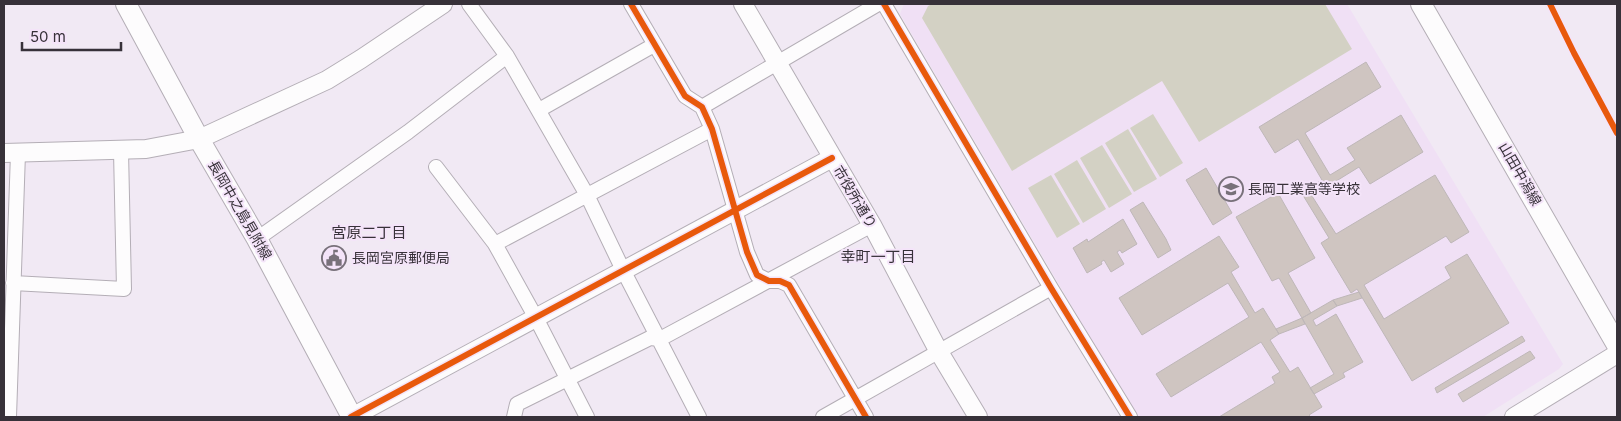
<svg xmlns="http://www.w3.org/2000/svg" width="1621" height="421" font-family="Inter,'Noto Sans JP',sans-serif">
<rect width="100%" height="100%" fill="#f1e9f4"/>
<!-- built -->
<path fill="#f0e0f5" d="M904,4H1347L1563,364L1559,369L1483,417H1137L900,14Z"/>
<!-- green -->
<path fill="#d3d1c4" d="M932,4H1325L1352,49L1199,142L1162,81L1012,171L922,18L928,6Z
M1153,114L1183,163L1160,177L1130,128Z
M1128,129L1157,179L1134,192L1105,143Z
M1102,145L1132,194L1109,208L1080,158Z
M1077,160L1106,209L1083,223L1054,174Z
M1051,175L1080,224L1057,238L1028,188Z"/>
<!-- building -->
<path fill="#cfc5c1" stroke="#beb7b8" d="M1366,62L1381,87L1305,133L1330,175L1355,160L1347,148L1401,115L1423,152L1370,184L1359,167L1312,196L1336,234L1435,175L1469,232L1451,243L1446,236L1364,285L1384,319L1451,278L1445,267L1467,254L1509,323L1412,381L1357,289L1351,293L1321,243L1329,238L1301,192L1322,180L1298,139L1275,153L1259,127Z
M1206,168L1232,213L1213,225L1186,180Z
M1278,193L1315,258L1288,273L1311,313L1302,318L1279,278L1272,281L1236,217Z
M1143,202L1166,239L1171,250L1158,258L1130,210Z
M1123,219L1137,244L1122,253L1120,250L1117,252L1124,264L1111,272L1104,260L1101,262L1102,264L1087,273L1073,248L1087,239L1088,242Z
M1219,236L1239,267L1231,272L1255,313L1263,308L1279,334L1270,340L1290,372L1298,367L1322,407L1309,415L1311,417H1219L1275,383L1272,377L1280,372L1261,342L1171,397L1156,374L1249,317L1228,283L1142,335L1119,298Z
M1359,292L1362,298L1337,306L1333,300Z
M1333,300L1337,306L1313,320L1316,326L1336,314L1363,362L1343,373L1345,377L1314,394L1310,388L1334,374L1302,318Z
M1302,318L1305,324L1279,334L1276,329Z
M1522,336L1525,341L1437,393L1435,388Z
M1530,351L1535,358L1463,402L1458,394Z"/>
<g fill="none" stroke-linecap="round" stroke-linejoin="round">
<defs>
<path id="minor" d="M469,4L507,56L587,195L623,270L699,417
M631,4L685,96L702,107L712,129L747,252L757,275L769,281H780L789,285L866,417
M884,4L1051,288L1130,417
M702,107L878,4
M539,110L654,45
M436,167L495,244L536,318L587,417
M257,239L408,132L507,56
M495,244L712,129
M13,283L124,289L121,151
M9,417L18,153
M514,417L517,404L650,338L660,339L872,225
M823,417L1051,288"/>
<path id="tertiary" d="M743,4L872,225L939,352L978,417
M4,153L146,149L199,139L327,80L361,59L443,4
M352,417L832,158
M1514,417L1617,354"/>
<path id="secondary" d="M126,4L199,139L257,239L352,417
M1421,4L1617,345"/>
</defs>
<!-- minor casing -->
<use href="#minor" stroke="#b4aeb6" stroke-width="16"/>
<!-- tertiary casing -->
<use href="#tertiary" stroke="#b4aeb6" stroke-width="20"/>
<!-- secondary casing -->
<use href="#secondary" stroke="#b4aeb6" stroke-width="22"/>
<!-- minor -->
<use href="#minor" stroke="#fdfcfd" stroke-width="14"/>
<!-- tertiary -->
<use href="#tertiary" stroke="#fdfcfd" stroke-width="18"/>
<!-- secondary -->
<use href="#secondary" stroke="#fdfcfd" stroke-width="20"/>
<defs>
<path id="cycleway" d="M631,4L685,96L702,107L712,129L747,252L757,275L769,281H780L789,285L866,417
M884,4L1051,288L1130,417
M1550,4L1574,53L1617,133
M351,417L832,158"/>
</defs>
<!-- cycleway casing -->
<use href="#cycleway" stroke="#f4e4f9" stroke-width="9"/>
<!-- cycleway -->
<use href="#cycleway" stroke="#e8590c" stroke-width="6"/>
</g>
<!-- icons -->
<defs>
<symbol id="school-ring" viewBox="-11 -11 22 22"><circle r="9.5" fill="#f4e4f9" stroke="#78717a" stroke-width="1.5"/><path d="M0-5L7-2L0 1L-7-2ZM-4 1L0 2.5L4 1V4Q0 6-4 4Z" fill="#78717a"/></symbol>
<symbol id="civic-ring" viewBox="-11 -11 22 22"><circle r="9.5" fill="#f4e4f9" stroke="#78717a" stroke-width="1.5"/><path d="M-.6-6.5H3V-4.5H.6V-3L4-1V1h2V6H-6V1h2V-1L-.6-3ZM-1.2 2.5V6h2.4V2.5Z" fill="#78717a"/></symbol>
</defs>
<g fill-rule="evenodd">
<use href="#school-ring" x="1217" y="175" width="28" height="28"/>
<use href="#civic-ring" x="320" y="244" width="28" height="28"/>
</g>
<g text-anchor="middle" stroke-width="4" stroke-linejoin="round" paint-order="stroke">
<!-- street labels -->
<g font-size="14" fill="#373139" stroke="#f4e4f9">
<text transform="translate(1520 174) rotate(60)" y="5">山田中潟線</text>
<text transform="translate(855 197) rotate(59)" y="5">市役所通り</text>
<text transform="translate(240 210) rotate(60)" y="5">長岡中之島見附線</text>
</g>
<!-- poi labels -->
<g font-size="14" fill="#373139" stroke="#f4e4f9" text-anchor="start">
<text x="1248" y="194">長岡工業高等学校</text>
<text x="352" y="263">長岡宮原郵便局</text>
</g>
<!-- neighbourhood labels -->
<g font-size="15" fill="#373139" stroke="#f4e4f9">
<text x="369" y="238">宮原二丁目</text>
<text x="878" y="262">幸町一丁目</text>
</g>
</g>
<!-- border -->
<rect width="1621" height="421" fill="none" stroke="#373139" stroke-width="10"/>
<!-- scale -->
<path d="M22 42v8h99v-8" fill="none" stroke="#373139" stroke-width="2.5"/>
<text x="30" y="42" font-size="15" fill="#373139" stroke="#f4e4f9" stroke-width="4" paint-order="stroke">50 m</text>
</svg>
